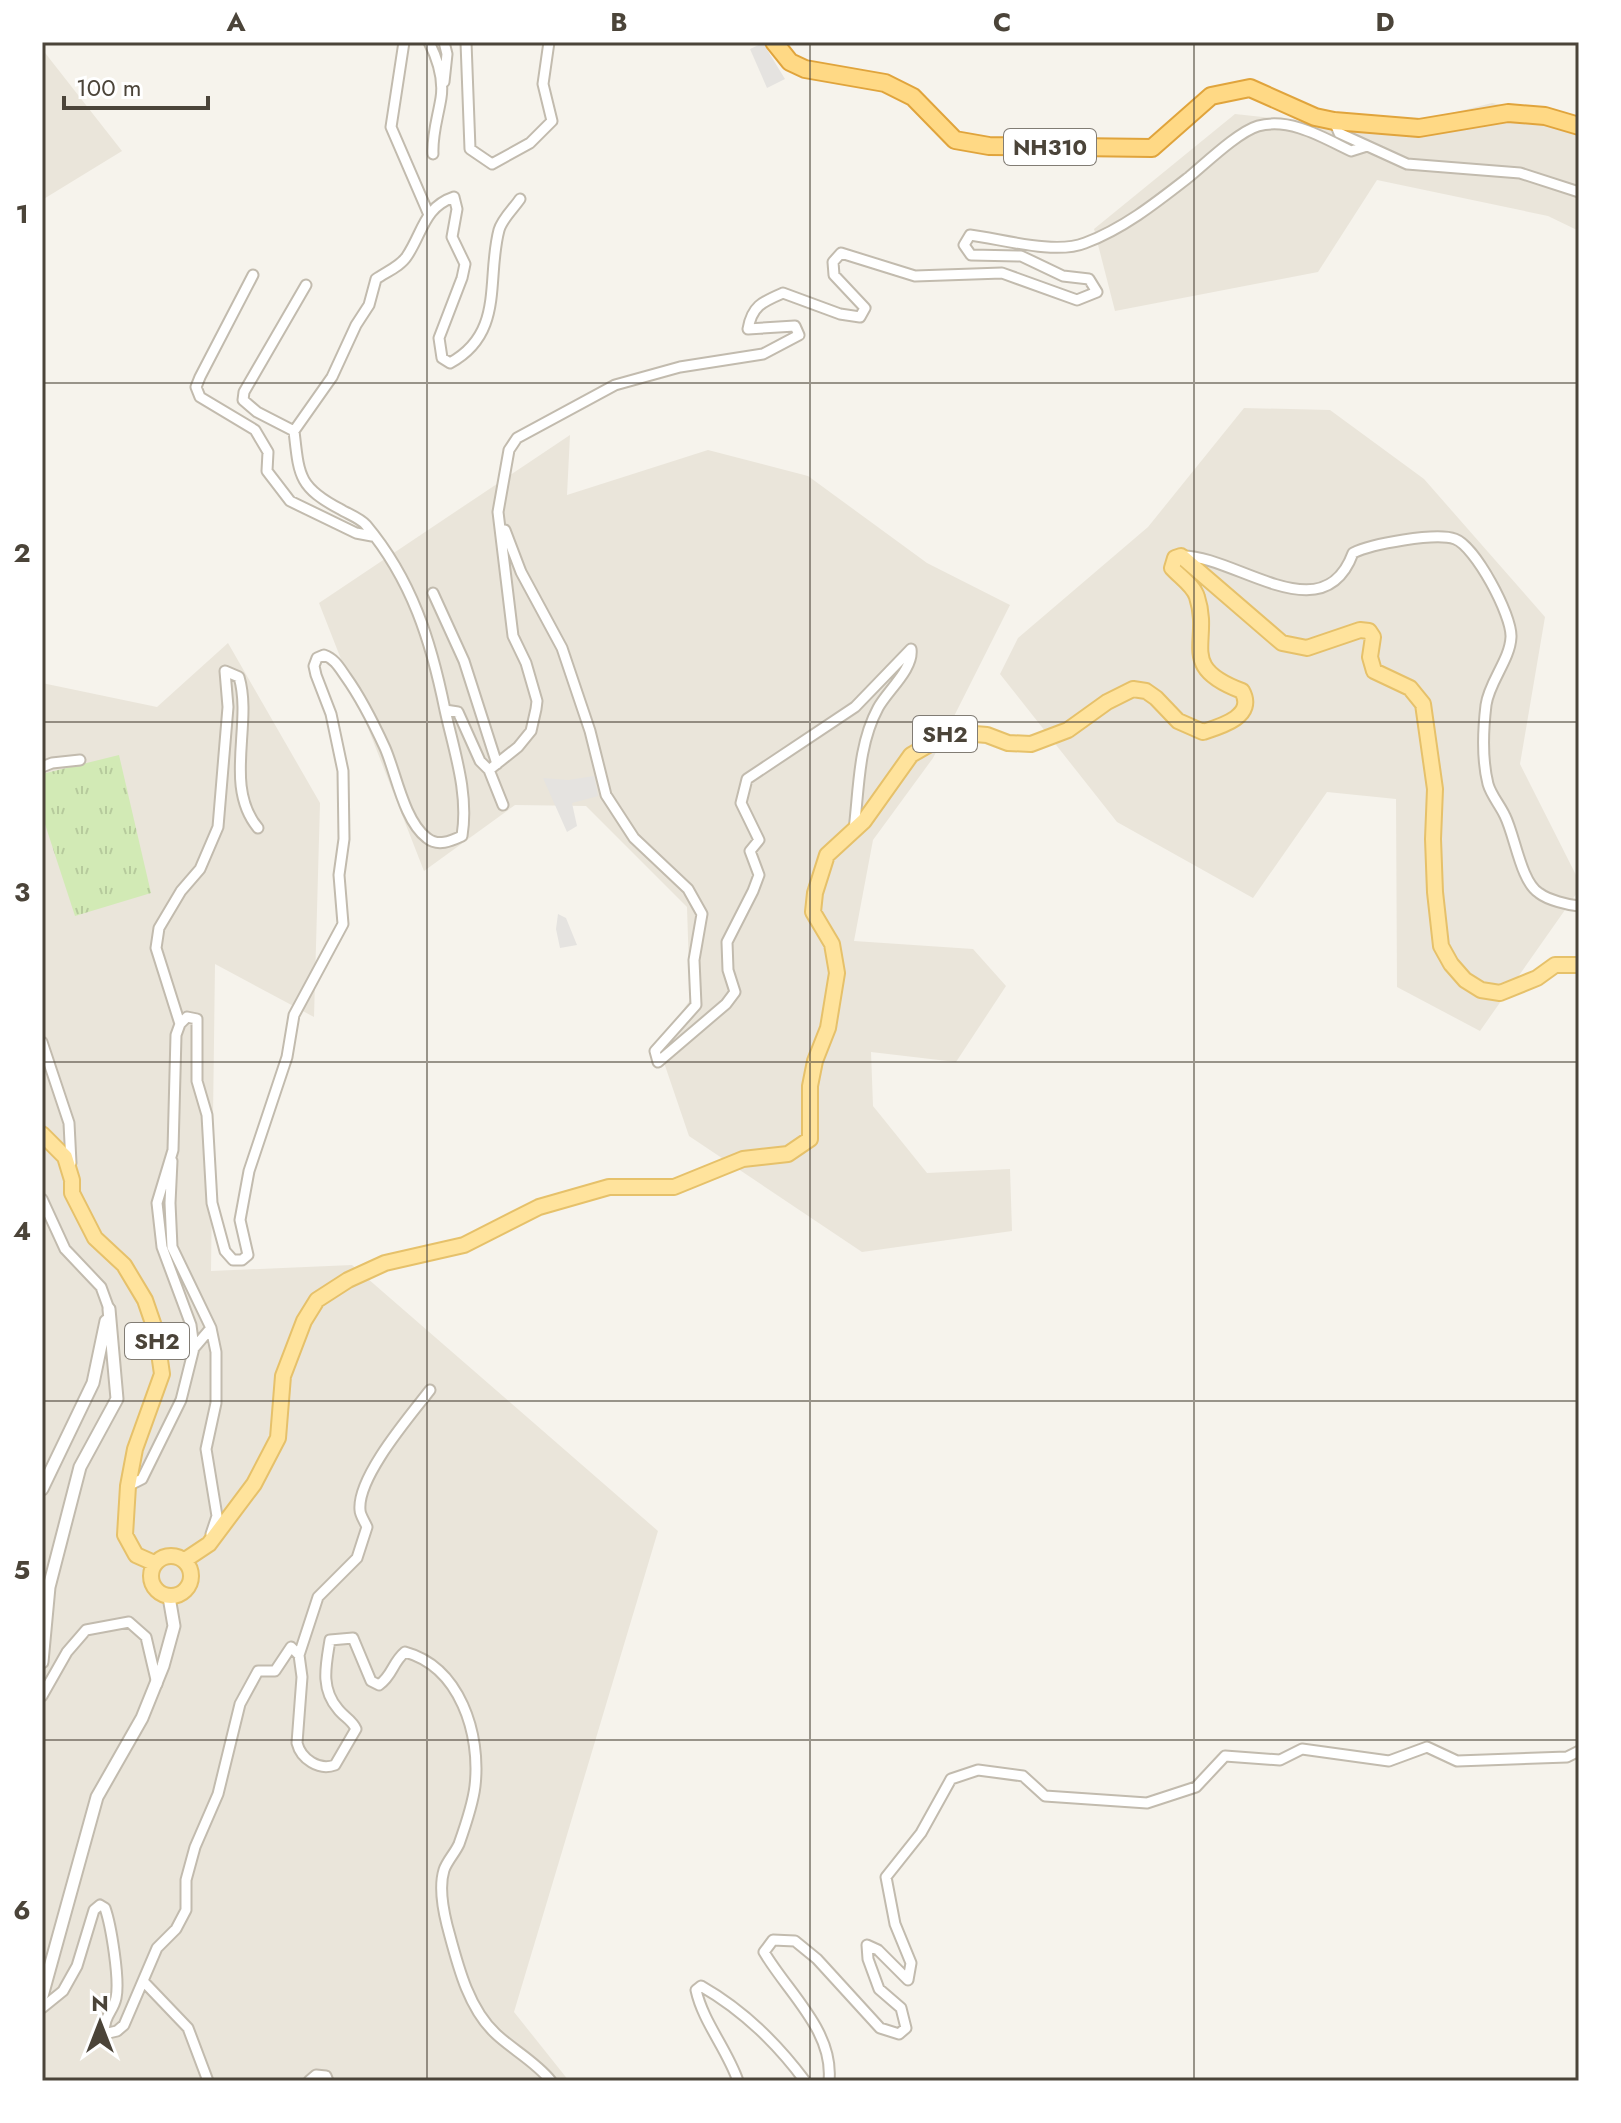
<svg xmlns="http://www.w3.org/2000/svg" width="1621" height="2123" font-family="Jost,sans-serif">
<defs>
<pattern id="grass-tufts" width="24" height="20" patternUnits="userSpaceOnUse" patternTransform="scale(2)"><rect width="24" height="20" fill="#d2eab5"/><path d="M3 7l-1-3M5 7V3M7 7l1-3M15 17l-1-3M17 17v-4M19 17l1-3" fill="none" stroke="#b6ca9c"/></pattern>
</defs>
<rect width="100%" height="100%" fill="#f6f3ec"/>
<!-- residential -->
<path fill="#eae5da" d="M42,49L122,151L42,200Z
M1492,103L1579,120V231L1548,216L1377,180L1318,272L1115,311L1094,229L1235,114L1384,130Z
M1244,408L1330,410L1424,479L1545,617L1520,764L1579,881V890L1480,1031L1397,987L1396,799L1327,792L1253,898L1117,822L1000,674L1018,638L1148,527Z
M570,435L567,495L708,450L808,476L927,563L1010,605L933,758L873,840L854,941L973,949L1006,986L956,1062L871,1052L873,1106L927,1173L1010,1169L1012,1231L862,1252L689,1136L658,1045L690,1000L687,907L586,806L515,805L424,871L319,603Z
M228,643L320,803L314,1017L215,964L211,1271L352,1265L658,1531L514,2012L569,2081H42V683L157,707Z"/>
<!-- grass -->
<path fill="url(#grass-tufts)" d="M119,755L151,893L75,916L42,815V774Z"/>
<!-- parking -->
<path fill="#e5e3e0" d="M763,43L785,79L767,88L750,49Z
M594,776L598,796L572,803L577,826L567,832L543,778L568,780Z
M558,914L566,918L577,945L560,948L556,929Z"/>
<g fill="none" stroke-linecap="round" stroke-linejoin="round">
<defs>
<path id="minor" d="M404,42L391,127L429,215
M429,42C437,58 444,79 441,98C438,117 432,134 433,154
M444,42L447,54L444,82
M466,42L470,149L492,164L530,143L552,121L543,84L549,42
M1334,121L1339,133L1407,164L1520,173L1579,192
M253,275L200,377L196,387L200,397L255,430L268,452L267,471L290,501L356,533L372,536
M294,431L257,412L243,400L244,392L306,285
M505,530L521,572L562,648L590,731L606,795L634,838L688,889L702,914L694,960L696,1005L655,1051L658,1062L726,1004L735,992L728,970L727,942L753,891L759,875L750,851L759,840L741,803L747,779L855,707L911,649C914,669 887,691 878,708C858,745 859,789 854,830
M1181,556C1234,554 1323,635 1353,553C1371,544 1436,532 1455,539C1475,546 1512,615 1511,637C1510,660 1489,682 1486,705C1483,730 1482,760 1488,784C1491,795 1500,805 1505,816C1515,836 1521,882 1539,893C1548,900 1568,905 1579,906
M433,593L464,661L497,764
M445,710C431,641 412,580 366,525C360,518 348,514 340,509C298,487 299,475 294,431L332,377L356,325L369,305L376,279C386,272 401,266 407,256C423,232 424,207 454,197L457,209L452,237L465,264L462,278L439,338L442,358L450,363C505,333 486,279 499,230C502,219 514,208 520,199
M42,767L52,763L80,760
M489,770L503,805
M180,1024L156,948L159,928L181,891L200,869L218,827L228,707L225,671L239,677C253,724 223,786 258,828
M42,1042L69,1123L71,1163
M172,1161L170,1203L172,1247L211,1328L216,1352V1403L206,1449L217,1516L211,1534
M42,1199L65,1249L101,1287L109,1309
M194,1348L211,1328
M128,1486L142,1479L181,1400L194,1348L191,1325L162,1247L157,1203L173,1150L176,1035L180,1024L187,1017L197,1019V1081L207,1115L212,1203L225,1251L233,1260H242L248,1255L240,1220L249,1171L287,1057L294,1015L343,924L339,875L344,839L343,771L331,714L316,675L314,666L317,658L324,655C335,659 339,667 346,677C361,698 374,724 385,748C396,773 404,821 427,838C438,847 451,841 462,836C469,793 454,751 445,710L458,712L480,761L489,770L518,747L531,731L536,709L537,701L526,663L513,636L498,512L509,450L517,438L615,385L680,367L763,354L799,335L795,326L748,329C752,306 762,302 783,293L840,314L860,317L865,308L834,275L833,262L841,253L915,276L1002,273L1077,300L1097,292L1089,279L1063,276L1021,256L971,255L964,245L970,235C1002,239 1055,255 1085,243C1123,229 1157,202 1189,177C1206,163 1238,132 1258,126C1290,117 1324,138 1351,151L1367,146
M299,1655L318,1597L357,1558L367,1527C365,1522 360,1515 360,1510C357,1477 410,1416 430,1390
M42,1696L67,1652L86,1630L129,1622L146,1637L157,1684
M144,1982L188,2028L208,2081
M42,2008L63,1991L77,1966L94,1910L100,1905L105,1908C111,1925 120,1980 116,1998C113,2012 104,2015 104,2034L117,2031L124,2025L157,1948L176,1929L186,1910V1880L195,1847L218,1794L240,1704L258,1671H275L291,1647L299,1655L302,1677L297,1743C301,1759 319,1771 335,1765L356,1729C352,1720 344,1717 338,1709C320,1688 326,1665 330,1640L353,1638L371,1681L379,1685C393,1675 392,1663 405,1652C460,1667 481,1734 475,1786C473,1804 465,1827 459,1844C455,1853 447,1861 444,1870C439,1886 443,1909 447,1925C457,1962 467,2007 496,2034C513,2050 536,2062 551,2081
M309,2081L316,2075L326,2076L328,2081
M738,2081C727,2049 703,2022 696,1990L701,1986C743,2010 776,2042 805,2081
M829,2081C834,2031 788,1993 764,1952L773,1940L795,1941L817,1959L880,2028L899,2034L906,2028L901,2008L879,1989L868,1959L867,1945L878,1950L908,1980L911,1963L895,1924L886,1877L921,1833L951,1779L978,1770L1023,1776L1045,1796L1147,1803L1196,1787L1225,1756L1280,1760L1302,1749L1389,1761L1427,1747L1457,1761L1567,1757L1579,1751"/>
<path id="tertiary" d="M42,1489L93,1383L106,1321
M42,1662L49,1587L80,1467L117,1399L109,1309
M42,1996L97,1797L142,1718L163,1666L174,1626L169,1597"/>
<path id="primary" d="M42,1134L65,1157L72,1180V1193L95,1238L124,1265L145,1300L156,1332L162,1374L135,1449L128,1486L125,1535L136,1555L154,1563
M151 1576a20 20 0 1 1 40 0a20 20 0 1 1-40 0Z
M185,1560L209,1544L254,1484L278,1438L283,1376L304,1321L317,1300L348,1280L385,1263L464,1245L539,1207L609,1187H674L743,1159L788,1154L810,1139V1086L815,1061L828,1028L837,973L832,944L813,912L815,893L827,855L864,821L911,755L951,732L987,735L1008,743L1031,744L1068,730L1107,702L1133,689L1146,691L1156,698L1178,721L1203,732C1222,726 1256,716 1242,691C1176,666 1212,643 1197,597C1194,586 1179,576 1172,568L1175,558L1181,556L1282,643L1307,648L1360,630L1369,631L1373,637L1370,657L1374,671L1410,688L1423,704L1435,789L1433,839L1435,892L1441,946L1451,964L1465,980L1481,990L1500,993L1537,978L1555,965H1579"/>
<path id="trunk" d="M774,42L790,62L805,69L885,83L913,97L955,140L989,146L1152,148L1211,96L1250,88L1315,117L1334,121L1419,128L1508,113L1545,116L1579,126"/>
</defs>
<!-- minor casing -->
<use href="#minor" stroke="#c2bbae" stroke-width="13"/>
<!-- tertiary casing -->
<use href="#tertiary" stroke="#c2bbae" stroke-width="15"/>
<!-- primary casing -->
<use href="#primary" stroke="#e6c16a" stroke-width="18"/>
<!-- trunk casing -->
<use href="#trunk" stroke="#e0a43c" stroke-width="20"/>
<!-- minor -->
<use href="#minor" stroke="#fff" stroke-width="9"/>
<!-- tertiary -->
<use href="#tertiary" stroke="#fff" stroke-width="11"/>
<!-- primary -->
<use href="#primary" stroke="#ffe39c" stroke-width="14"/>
<!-- trunk -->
<use href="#trunk" stroke="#ffd985" stroke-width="16"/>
</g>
<!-- grid -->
<path fill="none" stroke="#4b4439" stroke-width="2" stroke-opacity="0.55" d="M427,42V2081M810,42V2081M1194,42V2081M42,383H1579M42,722H1579M42,1062H1579M42,1401H1579M42,1740H1579"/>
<g text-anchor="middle" stroke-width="6" stroke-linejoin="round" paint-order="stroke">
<!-- shield labels -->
<g fill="#fff" stroke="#817c74" stroke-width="2">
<rect x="1004" y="129" width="92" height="36" rx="6"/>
<rect x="913" y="716" width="64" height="36" rx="6"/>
<rect x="125" y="1323" width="64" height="36" rx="6"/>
</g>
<g font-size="22" font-weight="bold" fill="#4b4439">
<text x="1050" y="155">NH310</text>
<text x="945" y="742">SH2</text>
<text x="157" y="1349">SH2</text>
</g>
</g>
<!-- border -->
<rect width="1621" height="2123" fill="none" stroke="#ffffff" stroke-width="88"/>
<!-- north arrow -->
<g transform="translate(100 2023)" stroke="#ffffff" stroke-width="6" paint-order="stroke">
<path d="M0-6L14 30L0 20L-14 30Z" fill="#4b4439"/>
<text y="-12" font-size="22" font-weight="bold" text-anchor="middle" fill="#4b4439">N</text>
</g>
<!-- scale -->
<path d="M64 96v12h144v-12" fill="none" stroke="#4b4439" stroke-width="4"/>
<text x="76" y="96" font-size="24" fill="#4b4439" stroke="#ffffff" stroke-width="6" paint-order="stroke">100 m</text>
<rect x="44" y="44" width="1533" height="2035" fill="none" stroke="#4b4439" stroke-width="3"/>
<g font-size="26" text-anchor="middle" font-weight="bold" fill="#4b4439">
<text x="236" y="31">A</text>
<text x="619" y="31">B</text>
<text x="1002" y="31">C</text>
<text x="1385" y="31">D</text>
<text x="22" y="223">1</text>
<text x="22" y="562">2</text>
<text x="22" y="901">3</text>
<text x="22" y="1240">4</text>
<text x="22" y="1579">5</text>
<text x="22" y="1919">6</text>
</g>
</svg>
